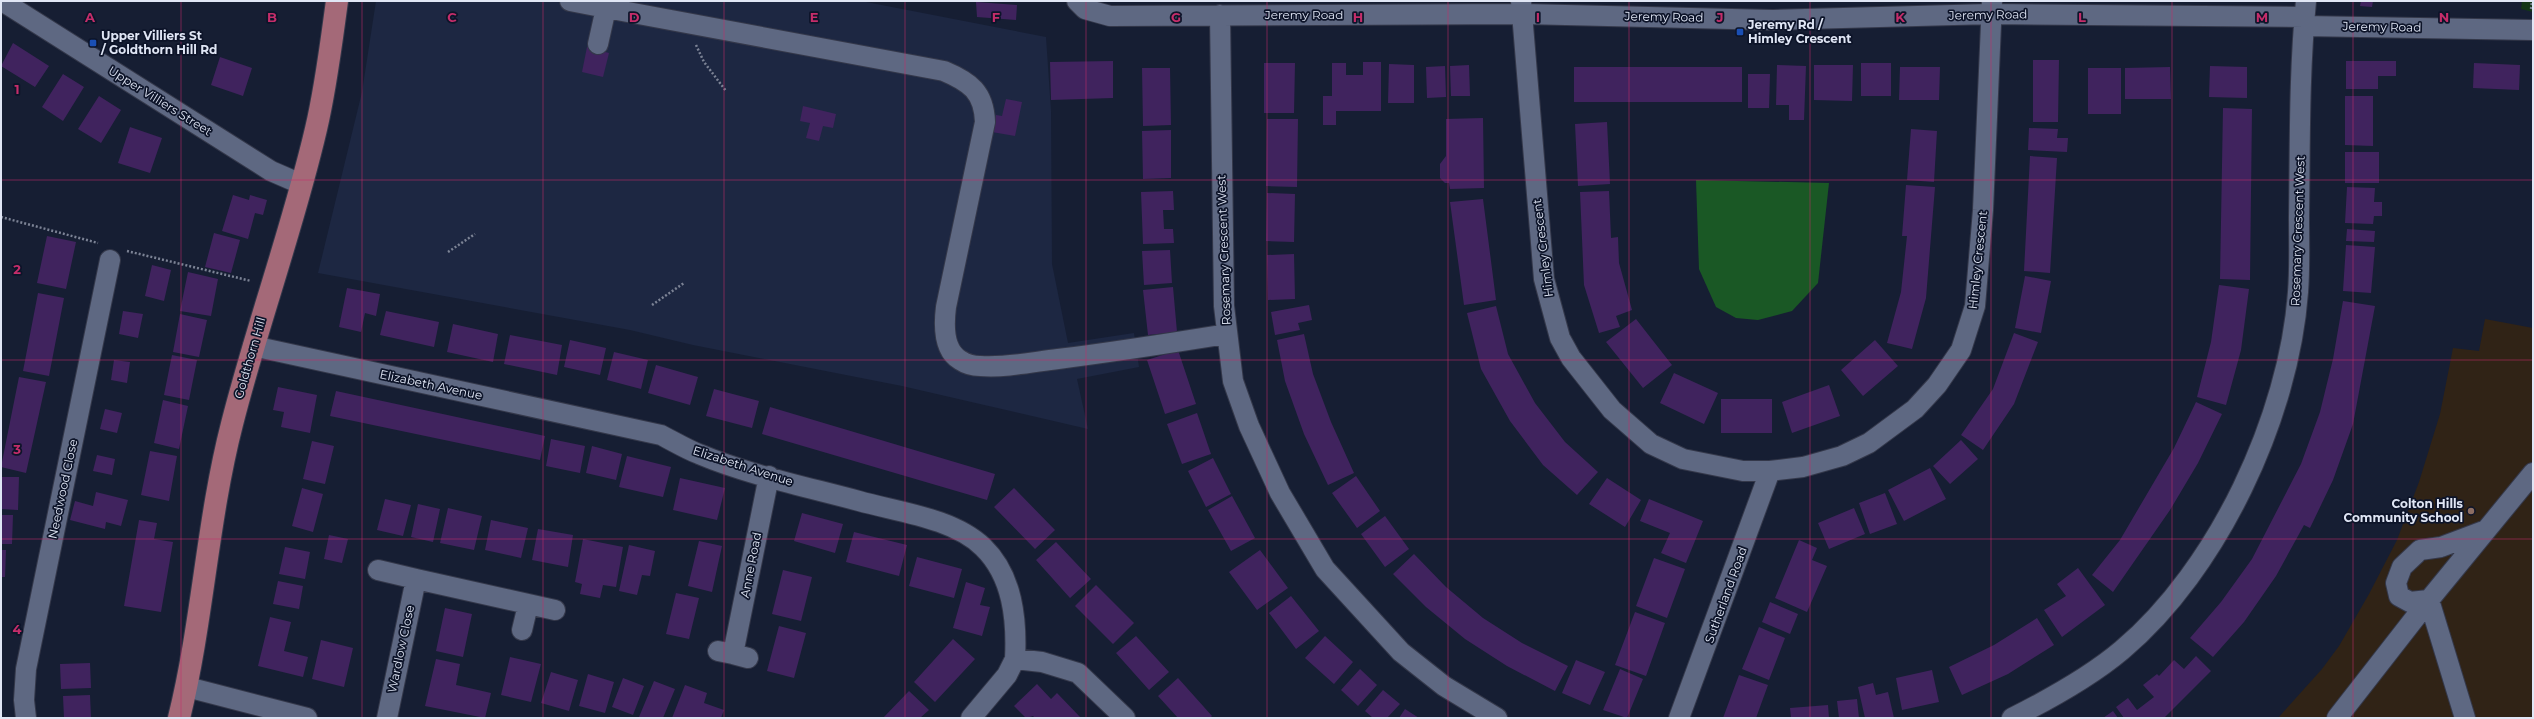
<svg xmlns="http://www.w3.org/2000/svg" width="2534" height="719" font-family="Montserrat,sans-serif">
<rect width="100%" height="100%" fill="#161e33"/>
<!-- built -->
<path fill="#1d2742" d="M376,1H861L1046,37L1051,111L1052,264L1068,343L1134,333L1139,367L1077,379L1088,429L902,386L693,345L630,330L318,273L362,92Z"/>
<!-- education -->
<path fill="#302316" d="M2485,319L2533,328V718H2278L2322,669L2339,646L2369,594L2397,540L2419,482L2440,414L2453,348L2479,351Z"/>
<!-- green -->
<path fill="#123617" d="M2522,1H2533V12L2521,9Z"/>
<!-- forest -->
<path fill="#1a5825" d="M1696,180L1829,183L1818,283L1792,311L1758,320L1736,318L1716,307L1699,269Z"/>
<!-- building -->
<path fill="#40235e" d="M2361,1H2373L2372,7L2360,6Z
M976,2L1017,5L1016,20L977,17Z
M13,43L49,66L35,87L1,66Z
M587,47L609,53L603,77L582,72Z
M220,57L252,68L243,96L211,85Z
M2033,60H2059L2058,122H2033Z
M1113,61V98L1051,100L1050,62Z
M2346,61H2396V76H2378V89H2346Z
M1363,62H1381V111H1336V125H1323V96H1332V63H1346V75H1363Z
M1264,63H1295L1294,113H1264Z
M1861,63H1891V96H1861Z
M2474,63L2520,65L2519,90L2473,88Z
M1389,64L1414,65V103H1388Z
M1469,65L1470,96H1451L1450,66Z
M1777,65L1806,66L1804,120H1789V105H1776Z
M1814,65H1853L1852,101L1814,100Z
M1445,66L1446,97L1427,98L1426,67Z
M2210,66L2247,67V98L2209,97Z
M1574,67H1742V102H1574Z
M1900,67H1940L1939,100H1899Z
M2170,67L2171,99H2125V68Z
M1142,68H1170L1171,125L1143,126Z
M2088,68H2121V114H2088Z
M63,74L84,87L63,121L42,107Z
M1748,74H1770L1769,108H1748Z
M99,96L121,110L101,143L78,129Z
M2345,96H2373V146L2345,145Z
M1006,99L1022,102L1015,136L992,132L996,115L1002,116Z
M803,106L836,114L833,128L823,126L819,141L806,138L810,123L800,121Z
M2223,108L2252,109L2250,280L2220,279Z
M1483,118L1484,188L1450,189L1449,183H1445L1440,178V164L1446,156V119Z
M1267,119H1298L1297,187L1266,186Z
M1607,122L1610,184L1578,186L1575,124Z
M130,127L162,138L150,173L118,163Z
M2029,128L2058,129L2057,138H2068L2067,152L2028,150Z
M1911,129L1937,131L1934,182L1907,180Z
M1171,130V178L1143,179L1142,131Z
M2345,152H2379V183H2345Z
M2030,156L2057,158L2050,273L2024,271Z
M1906,185L1935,187L1926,298L1912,349L1887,343L1901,292L1907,236H1902Z
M2347,187L2375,188L2374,202H2382V216H2374L2373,224L2345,223Z
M1173,191L1174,210H1163L1164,229H1173L1174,243L1143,244L1141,192Z
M1609,191L1611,238L1618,237L1619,263L1632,310L1616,316L1620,327L1599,333L1584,285L1580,192Z
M1267,193L1295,194L1294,242L1266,241Z
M233,195L249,200L250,195L267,200L263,215L255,213L248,239L222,231Z
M1483,199L1496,300L1464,305L1450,202Z
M2347,229L2375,231L2374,242L2346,241Z
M214,233L240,240L231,273L205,267Z
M47,236L76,242L66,289L37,283Z
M2346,245L2375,247L2371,293L2343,291Z
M1170,250L1172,283L1144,285L1142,251Z
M1294,254L1295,299L1268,300L1267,255Z
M152,265L171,270L164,301L145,296Z
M188,272L218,279L211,316L180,311Z
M2025,276L2051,281L2041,333L2015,328Z
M2219,285L2249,289L2241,350L2226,405L2197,397L2211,342Z
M1173,287L1177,332L1148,335L1143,290Z
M347,288L380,294L376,316L365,313L361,332L339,327Z
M38,293L64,298L49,376L23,371Z
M2343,301L2375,306L2353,424L2333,480L2310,528L2304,525L2276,576L2244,622L2213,657L2190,638L2221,602L2252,559L2301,464L2320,412L2333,359Z
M1309,305L1312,320L1298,323L1300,330L1275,335L1271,312Z
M1496,306L1508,354L1535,403L1565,442L1598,472L1577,495L1543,465L1510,421L1481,369L1467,313Z
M123,311L143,314L138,338L119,334Z
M386,311L439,322L434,347L380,335Z
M180,314L207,320L199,357L173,352Z
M1636,319L1672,365L1643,388L1606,342Z
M453,324L498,334L493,362L447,352Z
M2014,333L2038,342L2014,404L1983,450L1961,435L1993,389Z
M1304,334L1313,374L1331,422L1354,473L1328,485L1304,434L1285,381L1277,340Z
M510,335L562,345L557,375L504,364Z
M570,340L606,348L600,375L564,367Z
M1875,340L1898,366L1863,396L1841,370Z
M1178,350L1196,404L1165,414L1147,360Z
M614,352L648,360L641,389L607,380Z
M172,355L197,360L189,400L164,395Z
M114,360L130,362L127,383L111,380Z
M656,365L698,377L690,405L648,393Z
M1674,373L1718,393L1704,424L1660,403Z
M19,377L46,382L26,473L1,467Z
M1829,385L1840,416L1792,433L1782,402Z
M278,387L317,395L310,433L281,427L284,412L273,410Z
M714,389L759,401L752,428L706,416Z
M336,391L545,436L540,460L330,416Z
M1721,399H1772V433H1721Z
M163,400L188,406L179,449L154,443Z
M2196,402L2222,414L2198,463L2170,510L2113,592L2092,575L2120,540L2174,448Z
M770,407L995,474L987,500L762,434Z
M105,409L122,413L117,433L100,429Z
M1197,413L1211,454L1182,464L1167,424Z
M551,439L585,446L580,473L546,466Z
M1961,440L1978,459L1950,484L1933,466Z
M312,441L334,446L325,484L303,479Z
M592,446L622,454L616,480L586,473Z
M150,451L177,456L169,501L141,495Z
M97,455L115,459L112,475L93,471Z
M627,456L671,467L663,497L619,487Z
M1213,458L1231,494L1206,507L1188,471Z
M1930,468L1946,499L1904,521L1888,490Z
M1356,476L1380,511L1357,528L1332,493Z
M1,477H19L18,510L1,509Z
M680,478L725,488L717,520L673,510Z
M1607,478L1641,500L1625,527L1589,504Z
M302,488L323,494L313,532L292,526Z
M1014,488L1055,530L1035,549L994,507Z
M96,492L128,500L121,526L106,522L105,529L70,520L75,501L93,506Z
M1885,493L1897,524L1870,534L1859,503Z
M1232,496L1255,538L1231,551L1208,510Z
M385,499L411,505L403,536L377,530Z
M1649,499L1703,521L1686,563L1661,553L1670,533L1640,521Z
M418,504L440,509L433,542L411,537Z
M448,508L482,516L474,550L440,543Z
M1854,508L1865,534L1829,549L1818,523Z
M802,513L843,524L835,553L794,541Z
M1,515H13L12,544H1Z
M1385,516L1409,549L1385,567L1361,534Z
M139,520L157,523L154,539L173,542L161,612L124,606Z
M491,520L528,528L521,558L485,550Z
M538,529L573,535L568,567L532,560Z
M854,532L907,545L899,576L846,562Z
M329,535L348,539L342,563L324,559Z
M583,539L623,547L616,587L603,585L600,598L580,594L582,584L575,582Z
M1799,540L1817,548L1812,560L1827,566L1807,612L1775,598Z
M699,541L722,546L712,592L688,586Z
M1056,542L1091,579L1070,598L1036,560Z
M629,545L655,551L650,576L642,575L637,595L619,591Z
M285,547L310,552L305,579L279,574Z
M1,550H6L5,577H1Z
M1260,550L1288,588L1257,610L1229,572Z
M1414,554L1446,587L1483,618L1522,643L1568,666L1555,691L1507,666L1465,639L1426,607L1393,574Z
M917,557L962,569L954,598L909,586Z
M1654,558L1685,569L1667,618L1636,606Z
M2078,568L2105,605L2062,637L2044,610L2066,596L2057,584Z
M783,570L812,577L801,621L772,614Z
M278,581L303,586L299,609L273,604Z
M966,582L985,588L980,605L990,607L982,636L953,628Z
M1096,585L1134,623L1113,644L1075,606Z
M676,593L699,598L689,639L666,634Z
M1291,596L1319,631L1296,649L1269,613Z
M1770,602L1798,614L1790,634L1762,622Z
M445,608L472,614L463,657L436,651Z
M1635,612L1665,623L1646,676L1615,665Z
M270,617L291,622L284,651L308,657L303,677L258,666Z
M2037,618L2054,645L2008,674L1962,695L1949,667L1994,645Z
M779,626L806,633L794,678L767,671Z
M1759,627L1785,638L1769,680L1742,669Z
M1136,636L1169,672L1149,690L1116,653Z
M1325,636L1353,662L1334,684L1305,658Z
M953,639L975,659L935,702L914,682Z
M321,640L353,648L344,687L312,679Z
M2196,656L2211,671L2164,718H2124L2116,707L2128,698L2137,710L2154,697L2143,685L2157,674L2159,676L2174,660L2184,669Z
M510,657L541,664L531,702L501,695Z
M436,659L460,664L456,685L491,693L485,718L425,706Z
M1576,660L1605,672L1590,705L1562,693Z
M90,663L91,688L61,689L60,664Z
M1360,669L1377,685L1358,706L1341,690Z
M1620,669L1643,679L1627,718L1603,710Z
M1932,670L1939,702L1902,710L1896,678Z
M551,672L578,680L569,711L541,703Z
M588,674L614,682L605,713L579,706Z
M1739,675L1768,685L1756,718H1723Z
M623,678L644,686L633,715L612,707Z
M1178,678L1212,716L1210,718H1178L1158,696Z
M654,681L675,689L663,718H641L639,717Z
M1873,683L1876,695L1888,692L1894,718H1865L1858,687Z
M1037,684L1051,699L1057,693L1081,718H1035L1033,716L1026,718L1014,706Z
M685,685L707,693L704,703L724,710L721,718H672Z
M1383,690L1400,704L1387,718H1373L1365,711Z
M909,691L929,710L920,718H883Z
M90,695L91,718H64L63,696Z
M1857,699L1859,718H1839L1837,701Z
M1828,705L1829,718H1791L1790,708Z
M1405,709L1419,718H1399Z
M2113,711L2118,718H2103Z"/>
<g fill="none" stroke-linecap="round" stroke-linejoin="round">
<defs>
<path id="minor" d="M2,1L271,171L301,184
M570,1L606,8L598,44
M1077,1L1085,9L1110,16L1522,14L1773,20L1991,14L2304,17
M1521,1L1544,279L1560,338L1571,358L1612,410L1651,444L1683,459L1743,471H1770L1803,467L1842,456L1869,443L1915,409L1937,385L1961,350L1975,306L1983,210L1992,1
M606,8L944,71C970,82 984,92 985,122L946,307C944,323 943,350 960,360C966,364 972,366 980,366C1006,368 1033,362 1058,359C1115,352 1171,343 1227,334
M1220,15L1224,306L1233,381L1249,426L1280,493L1325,569L1401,652L1444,686L1497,718
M2304,26L2533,30
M253,346L661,435C673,441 686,449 699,454C749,475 807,487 859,501C898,512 953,518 983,547C1013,576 1017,620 1015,659L1042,662L1078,673L1125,718
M378,570L416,579L387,718
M416,579L555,610
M522,630L528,605
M718,651L733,654L769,476
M733,654L748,658
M187,687L307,718
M26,718L24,700L26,669L110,260
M971,718L1007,675L1015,659
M1679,718L1770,471
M2012,718C2050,699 2090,677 2122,650C2218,569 2289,417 2298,292C2300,267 2299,242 2299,217C2300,145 2299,73 2306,1
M2337,718L2429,600L2533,473
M2465,718L2429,600L2410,602L2399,596L2396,583L2402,567L2420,550L2441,547L2486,530"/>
<path id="major" d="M179,718C203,621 207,521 232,424C257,325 293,228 316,129C326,87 331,44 337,1"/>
</defs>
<!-- minor casing -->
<use href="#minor" stroke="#34384a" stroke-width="22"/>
<!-- major casing -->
<use href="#major" stroke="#34384a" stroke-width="24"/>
<!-- path -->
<path stroke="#7c8395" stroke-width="2.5" stroke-dasharray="2 2" stroke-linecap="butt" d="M2531,9L2532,1
M696,45L704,62L726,91
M1,217L98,243
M127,251L251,281
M448,252L475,234
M652,305L684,283"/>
<!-- minor -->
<use href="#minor" stroke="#5e6882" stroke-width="20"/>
<!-- major -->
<use href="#major" stroke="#a46978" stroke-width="22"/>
</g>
<!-- grid -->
<path fill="none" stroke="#c52d6a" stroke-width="1" stroke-opacity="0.55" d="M181,1V718M362,1V718M543,1V718M724,1V718M905,1V718M1086,1V718M1267,1V718M1448,1V718M1629,1V718M1810,1V718M1991,1V718M2172,1V718M2353,1V718M1,180H2533M1,360H2533M1,539H2533"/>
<!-- markers -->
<g fill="#1a4fb4" stroke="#0d1429" stroke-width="1.5">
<rect x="1736" y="28" width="8" height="8" rx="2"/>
<rect x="89" y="39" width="8" height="8" rx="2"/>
</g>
<circle fill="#8d6e63" stroke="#0d1429" stroke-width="1.5" cx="2471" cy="511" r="4"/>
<g text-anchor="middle" stroke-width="3.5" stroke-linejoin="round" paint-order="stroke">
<!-- street labels -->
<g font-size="12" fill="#e0e6f5" stroke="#0d1429">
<text x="1304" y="19">Jeremy Road</text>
<text transform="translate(1988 15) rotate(-1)" y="4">Jeremy Road</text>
<text transform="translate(1664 17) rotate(1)" y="4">Jeremy Road</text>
<text transform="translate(2382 27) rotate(1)" y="4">Jeremy Road</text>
<text transform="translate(160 101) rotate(32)" y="4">Upper Villiers Street</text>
<text transform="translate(2298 231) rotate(-88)" y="4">Rosemary Crescent West</text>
<text transform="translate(1543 248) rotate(-97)" y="4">Himley Crescent</text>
<text transform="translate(1224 250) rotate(-92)" y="4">Rosemary Crescent West</text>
<text transform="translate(1978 260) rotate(-84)" y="4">Himley Crescent</text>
<text transform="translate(250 358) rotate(-74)" y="4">Goldthorn Hill</text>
<text transform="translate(431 385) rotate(12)" y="4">Elizabeth Avenue</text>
<text transform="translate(743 466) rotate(18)" y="4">Elizabeth Avenue</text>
<text transform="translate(63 489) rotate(-78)" y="4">Needwood Close</text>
<text transform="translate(751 565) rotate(-79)" y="4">Anne Road</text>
<text transform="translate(1726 595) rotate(-70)" y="4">Sutherland Road</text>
<text transform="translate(401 649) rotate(-78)" y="4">Wardlow Close</text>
</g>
<!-- poi labels -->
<g font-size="12" font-weight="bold" fill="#e0e6f5" stroke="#0d1429" text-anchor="start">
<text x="1748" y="29">Jeremy Rd /<tspan x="1748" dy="14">Himley Crescent</tspan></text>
<text x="101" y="40">Upper Villiers St<tspan x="101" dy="14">/ Goldthorn Hill Rd</tspan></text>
<text x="2463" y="508" text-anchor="end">Colton Hills<tspan x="2463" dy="14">Community School</tspan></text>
</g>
</g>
<g font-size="13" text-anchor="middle" font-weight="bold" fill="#c52d6a" stroke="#0d1429" stroke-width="3.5" stroke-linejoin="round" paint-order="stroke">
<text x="90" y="22">A</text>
<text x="272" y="22">B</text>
<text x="452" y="22">C</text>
<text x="634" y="22">D</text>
<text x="814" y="22">E</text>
<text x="996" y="22">F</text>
<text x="1176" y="22">G</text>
<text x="1358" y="22">H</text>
<text x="1538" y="22">I</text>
<text x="1720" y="22">J</text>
<text x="1900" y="22">K</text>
<text x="2082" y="22">L</text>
<text x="2262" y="22">M</text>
<text x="2444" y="22">N</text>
<text x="17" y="94">1</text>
<text x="17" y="274">2</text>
<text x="17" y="454">3</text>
<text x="17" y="634">4</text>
</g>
<!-- border -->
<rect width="2534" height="719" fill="none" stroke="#e0e6f5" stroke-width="4"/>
</svg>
